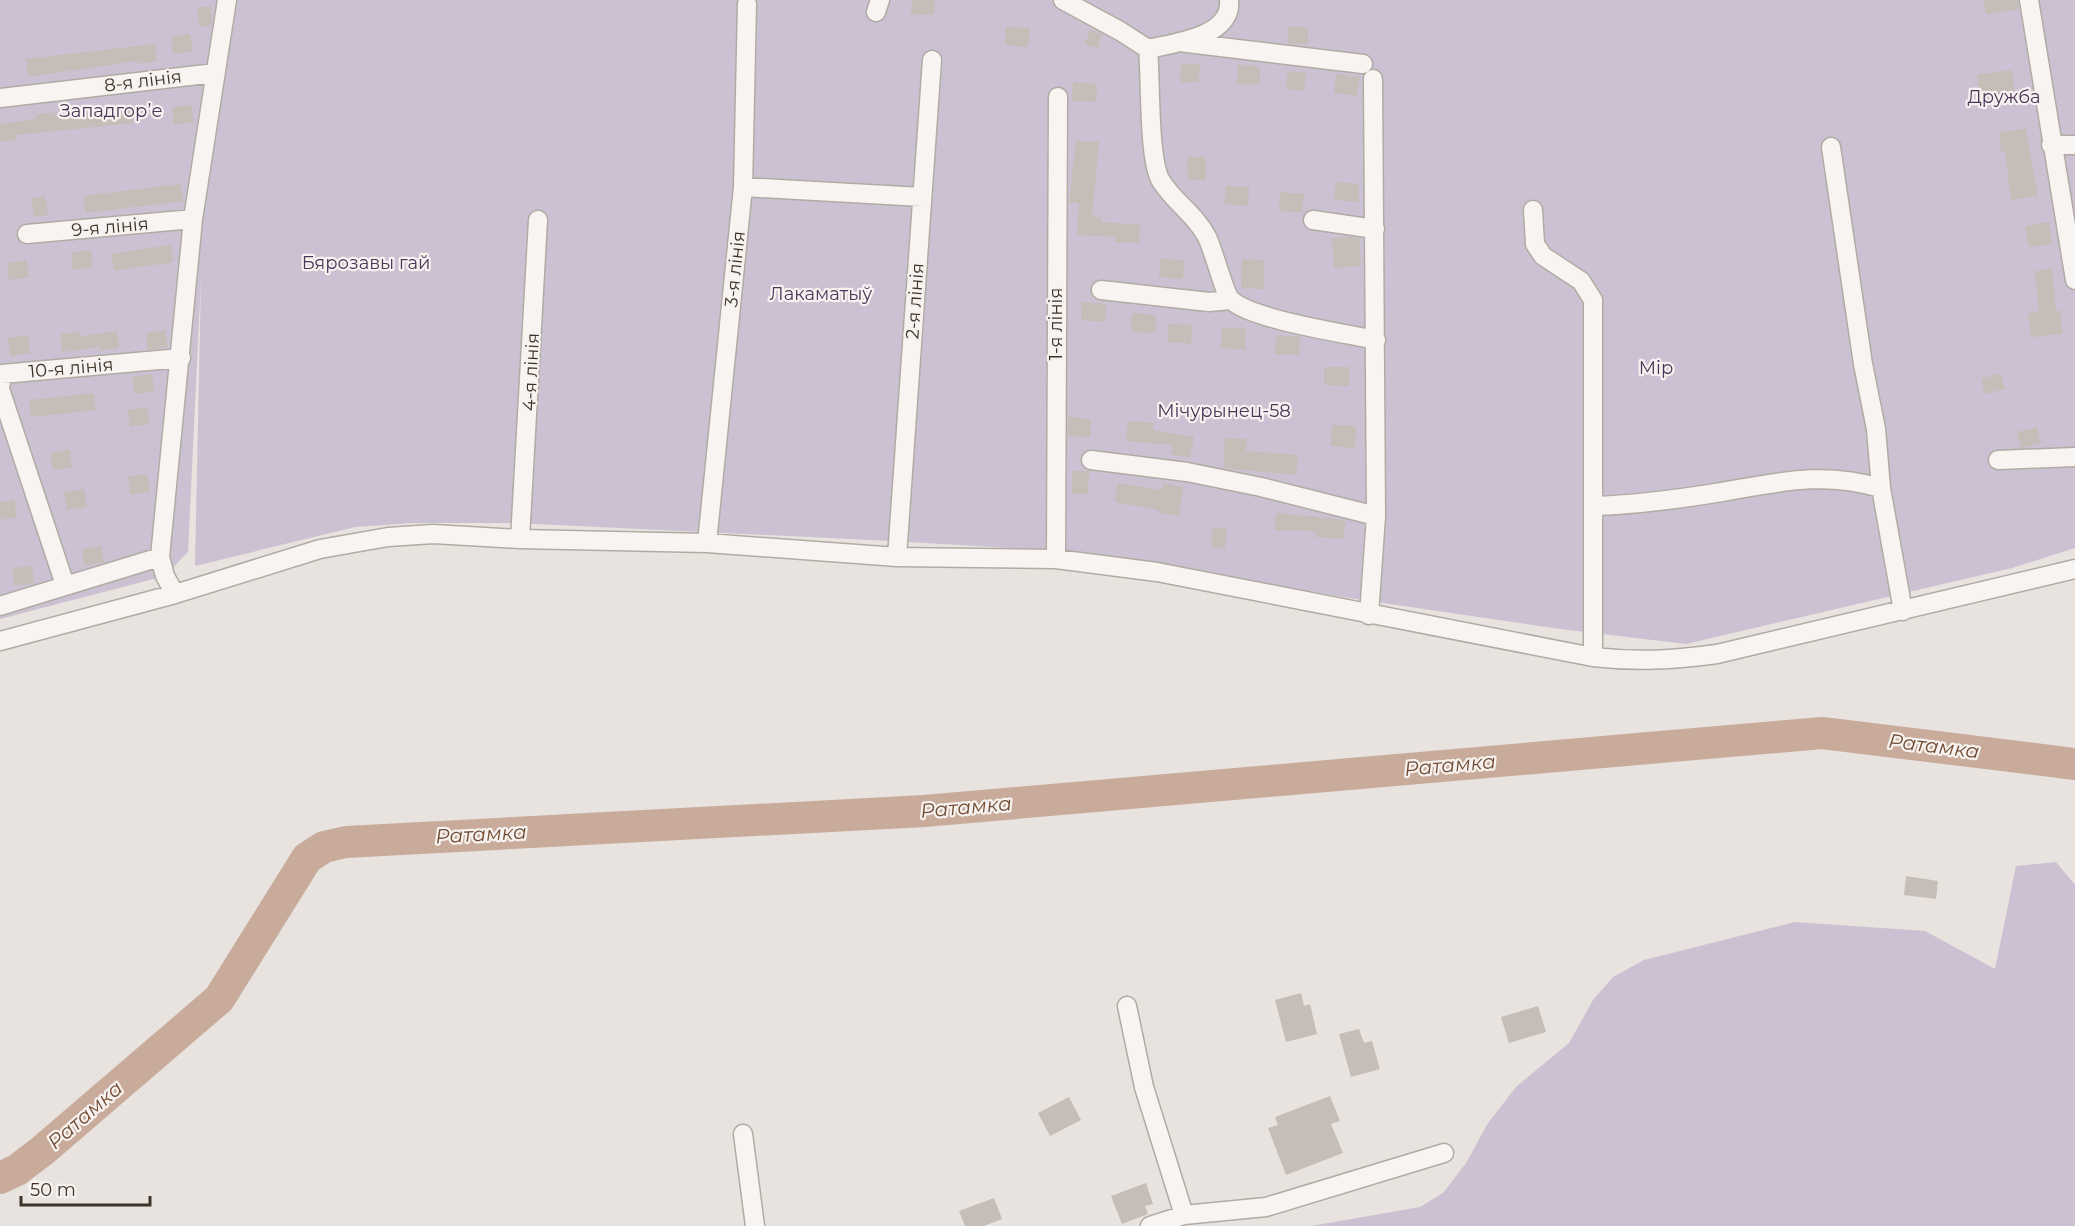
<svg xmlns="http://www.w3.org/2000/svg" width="2075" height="1226" font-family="Montserrat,sans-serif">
<rect width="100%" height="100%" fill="#e8e3df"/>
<!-- green -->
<path fill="#cbc1d2" d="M0,0H2075V548L2012,568L1686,644L1560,629L1356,599L1061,551L891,541L515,523H413L355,527L195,566L201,279L188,552L165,576L0,619Z
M2056,862L2075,885V1226H1311L1420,1207L1443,1193L1466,1163L1488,1123L1516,1087L1569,1043L1593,1000L1613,977L1644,960L1795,922L1925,931L1995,969L2016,866Z"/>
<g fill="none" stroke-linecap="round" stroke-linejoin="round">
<!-- river -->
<path stroke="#c8ab9b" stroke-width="32" d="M0,1178L17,1170L42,1151L219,999L307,858L324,847L346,842L924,811L1822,733L2075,764"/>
</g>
<!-- building -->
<path fill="#c5bdb7" d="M912,0H935L934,15L911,14Z
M1984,0H2018L2019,9L1986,14Z
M211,6L212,25L199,27L197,8Z
M1006,27L1030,28L1028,47L1005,45Z
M1288,27H1308V44H1288Z
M1090,30L1102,34L1098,48L1085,44Z
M190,34L193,51L173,54L171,37Z
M155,44L157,61L138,64L137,61L28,77L26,59Z
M1181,64H1200L1199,82H1180Z
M1238,64L1260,67V85L1237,84Z
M2012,70L2015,94L1980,99L1977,75Z
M1288,71L1306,73L1304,91L1286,89Z
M1336,74L1360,77L1357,96L1334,93Z
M1073,82L1097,84L1096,102L1072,101Z
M131,105L133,123L16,135V140L0,142V124L36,119L35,115L55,112V116Z
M191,105L194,122L174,125L172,107Z
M2026,129L2038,196L2011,200L2005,151L2001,152L1999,132Z
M1076,141L1099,142L1092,217L1102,218V222L1140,225L1139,243L1115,242V237L1077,235L1079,203L1069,202Z
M1187,157H1206V180H1188Z
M1336,182L1359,184L1358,202L1334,200Z
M180,184L183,201L86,213L83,196Z
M1226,186L1249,187L1248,206L1224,204Z
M1280,192L1304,194L1302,212L1279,211Z
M45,196L48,215L34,216L31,198Z
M2049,222L2052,244L2029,247L2025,226Z
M1351,237L1359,238L1361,266L1334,268L1332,238Z
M171,245L173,262L114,271L111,254Z
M91,250L93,267L73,270L71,253Z
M1160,259L1184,260L1183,279L1159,277Z
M1242,259L1264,260V289L1241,288Z
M26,260L29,277L9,280L7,263Z
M2052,269L2056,311L2060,310L2062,334L2031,337L2028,314L2039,312L2035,271Z
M1082,302L1106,304L1105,322L1081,320Z
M1132,313L1156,315L1155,333L1131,332Z
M1169,324L1193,325L1191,344L1168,342Z
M1222,328L1246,329L1245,350L1221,348Z
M165,330L168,347L148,350L146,333Z
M117,331L119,348L99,351V347L62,352L60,334L79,332L80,336Z
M28,335L30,353L10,356L8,338Z
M1276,335L1300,337L1299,355L1275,354Z
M1324,367H1349V386L1324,385Z
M2001,373L2005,389L1985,394L1981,379Z
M152,374L154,391L135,394L132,377Z
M94,393L96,410L31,417L29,400Z
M147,407L149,424L130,427L127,410Z
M1068,417L1091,419L1090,437L1068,436Z
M1128,421L1154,423L1153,430L1194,437L1190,458L1171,454L1173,445L1126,441Z
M1332,425L1356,426L1355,448L1331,446Z
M2037,427L2041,443L2021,448L2017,432Z
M1225,438L1247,439L1246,451L1298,455L1296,475L1223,468Z
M70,450L72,467L53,470L50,453Z
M1072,471H1089L1088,494H1072Z
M147,474L150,492L130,494L128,477Z
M1118,483L1162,490L1163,483L1183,487L1179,516L1158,513L1159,510L1115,502Z
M84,489L87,507L67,510L64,492Z
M14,500L17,517L0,520V502Z
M1276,513L1345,520L1344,539L1315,537L1316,531L1275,530Z
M1213,527L1227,528L1225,549L1211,547Z
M101,546L104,562L84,566L82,549Z
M32,566L34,583L15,586L12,568Z
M1906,876L1938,881L1936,899L1904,895Z
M1301,993L1304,1006L1310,1004L1317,1034L1286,1042L1275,1000Z
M1538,1006L1546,1032L1509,1043L1501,1017Z
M1359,1029L1364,1043L1372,1041L1380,1069L1351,1077L1339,1034Z
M1330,1096L1340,1121L1331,1124L1343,1153L1286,1175L1268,1128L1278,1125L1275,1117Z
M1069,1097L1081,1120L1050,1136L1038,1113Z
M1146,1183L1153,1204L1145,1206L1148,1214L1122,1224L1111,1196Z
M994,1198L1002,1219L984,1226H965L959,1211Z"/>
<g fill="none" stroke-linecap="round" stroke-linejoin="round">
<defs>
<path id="minor" d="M1063,0L1120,31L1148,49C1151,78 1148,160 1161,181C1174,202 1195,214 1207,237C1214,251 1224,293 1231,300C1253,320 1344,333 1376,340
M2029,0L2075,280
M876,12L880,0
M1179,42L1363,64
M1148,49C1175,43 1233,36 1229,0
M0,98L215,73
M2051,145H2075
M1831,147L1863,364L1876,429L1881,488L1903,611
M743,187L922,197
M1533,210L1535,244L1543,256L1581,281L1593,300V657
M1313,220L1375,229
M27,234L193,219
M1101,290L1209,302L1231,300
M1091,460L1187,472L1261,487L1376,516
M1998,460L2075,457
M1593,506C1637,505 1679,499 1722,492C1781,482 1822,471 1881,488
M520,539L538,220
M707,543L743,187L747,4
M897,557L932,60
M1056,559L1058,97
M65,585L0,389L2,374L181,358
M175,594L165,576L160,557L193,219L227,0
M0,606L160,557
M1369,615L1376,516L1373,79
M0,641L175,594L320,549L388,537L433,534L520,539L707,543L897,557L1056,559L1157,572L1593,657C1638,662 1673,660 1717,654L2075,569
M1127,1006L1144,1087L1184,1215
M743,1134L755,1226
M1150,1226L1184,1215L1266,1207L1444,1153"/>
</defs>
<!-- minor casing -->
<use href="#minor" stroke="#b2aba4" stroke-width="21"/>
<!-- minor -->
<use href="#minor" stroke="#f7f4f2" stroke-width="18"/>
</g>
<g text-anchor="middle" stroke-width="4.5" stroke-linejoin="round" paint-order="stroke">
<!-- street labels -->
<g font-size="18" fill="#3f3328" stroke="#f6f2ef">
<text transform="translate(143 81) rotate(-7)" y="6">8-я лінія</text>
<text transform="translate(110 227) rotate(-5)" y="6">9-я лінія</text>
<text transform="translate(735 269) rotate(-84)" y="6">3-я лінія</text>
<text transform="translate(915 301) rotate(-86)" y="6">2-я лінія</text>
<text transform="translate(1056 324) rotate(-90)" y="6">1-я лінія</text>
<text transform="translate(71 368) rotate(-5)" y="6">10-я лінія</text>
<text transform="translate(531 372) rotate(-87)" y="6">4-я лінія</text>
</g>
<!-- park labels -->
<g font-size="18" fill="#4e365b" stroke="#f6f2ef">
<text x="2004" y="103">Дружба</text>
<text x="111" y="117">Западгорʼе</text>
<text x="366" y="269">Бярозавы гай</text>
<text x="821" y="300">Лакаматыў</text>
<text x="1656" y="374">Мір</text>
<text x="1224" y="417">Мічурынец-58</text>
</g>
<!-- water labels -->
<g font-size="20" font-style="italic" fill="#734c33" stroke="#f6f2ef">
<text transform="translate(1934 746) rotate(7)" y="7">Ратамка</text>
<text transform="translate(1450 765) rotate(-5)" y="7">Ратамка</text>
<text transform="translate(966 807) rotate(-5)" y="7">Ратамка</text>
<text transform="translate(481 834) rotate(-3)" y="7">Ратамка</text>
<text transform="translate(85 1115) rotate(-41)" y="7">Ратамка</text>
</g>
</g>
<!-- scale -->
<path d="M21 1196v9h129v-9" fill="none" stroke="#3f3328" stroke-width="3"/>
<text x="30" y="1196" font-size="18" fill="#3f3328" stroke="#f6f2ef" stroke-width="4.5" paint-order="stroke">50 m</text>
</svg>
